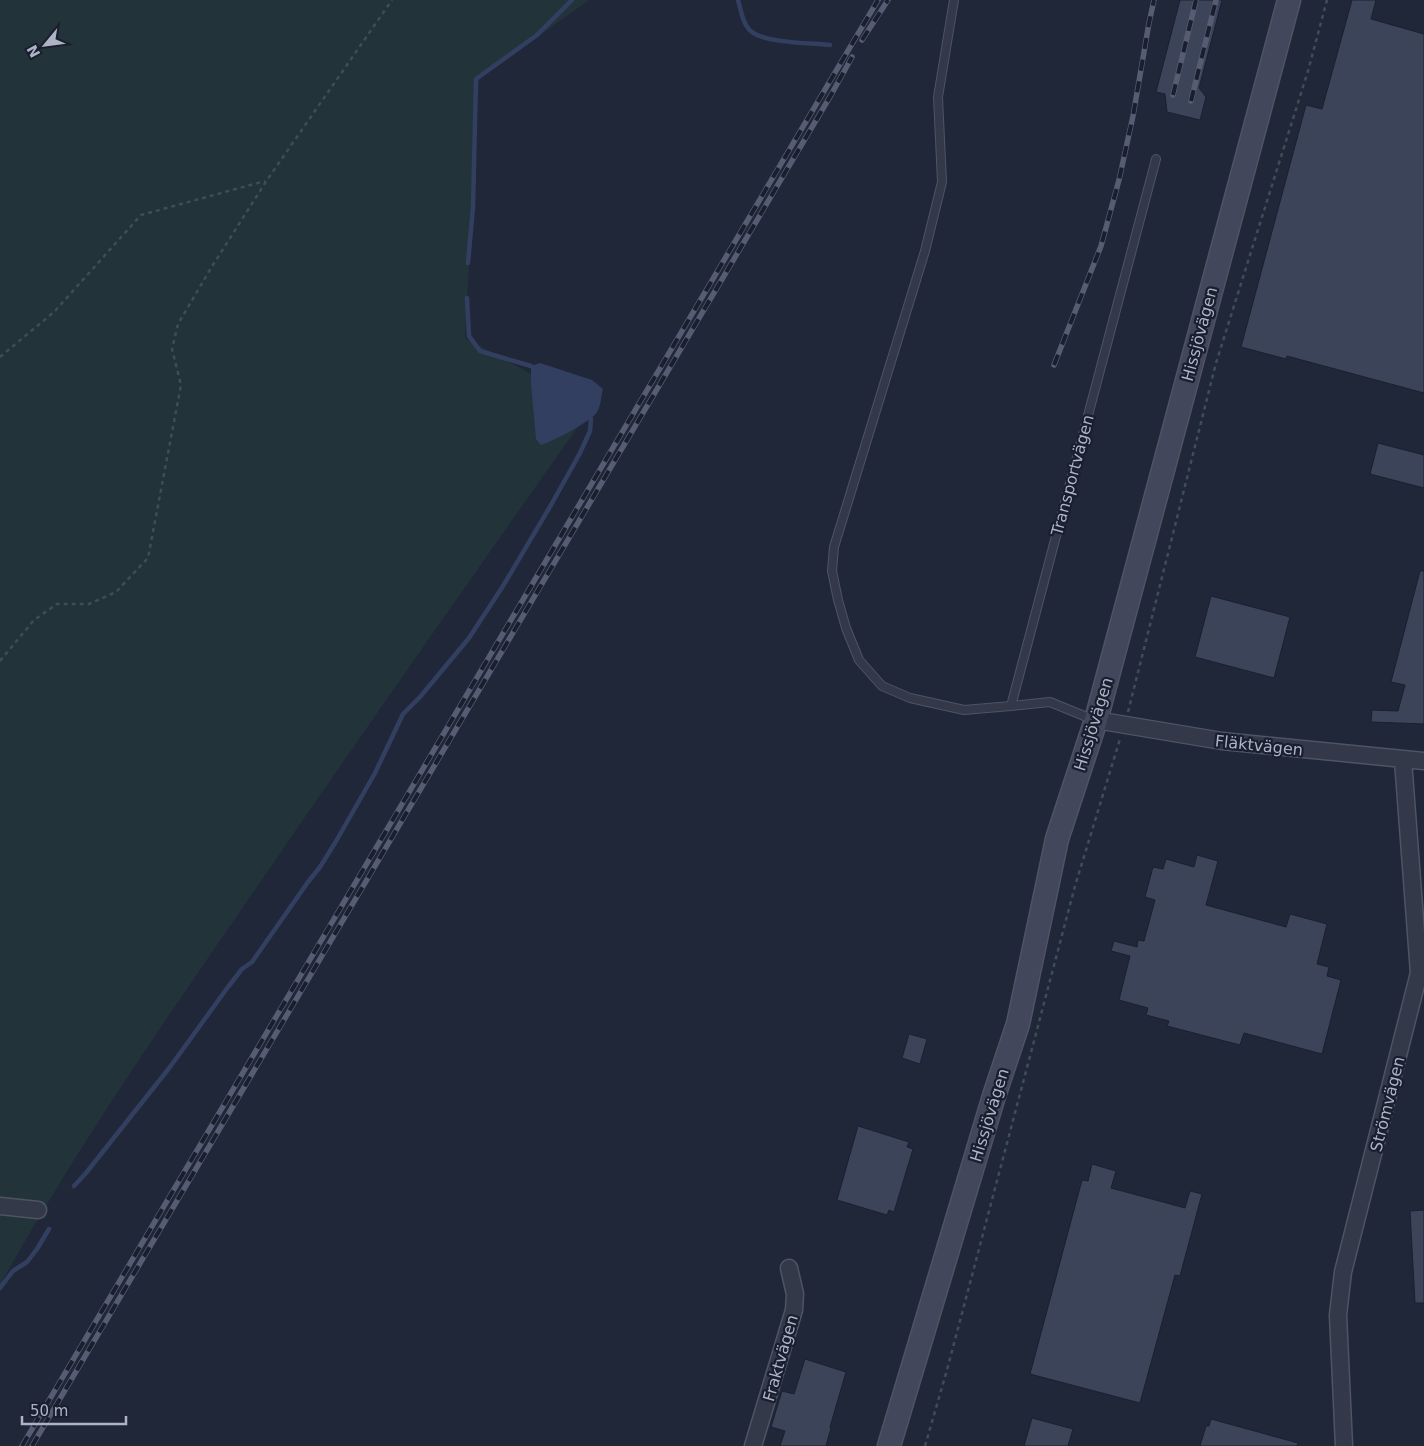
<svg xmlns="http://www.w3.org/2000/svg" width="1424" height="1446" font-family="'DejaVu Sans',sans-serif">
<rect width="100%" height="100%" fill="#202739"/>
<!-- green -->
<path fill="#22333a" d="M0,0H589L479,79L465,338L592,407C476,571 361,735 248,900C161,1026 74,1152 0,1285Z"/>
<!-- water -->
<path fill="#333f61" d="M540,363L592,380L603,389C601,396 601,406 597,412C592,421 552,442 541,445L536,439L531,384V366Z"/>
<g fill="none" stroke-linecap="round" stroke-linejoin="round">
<!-- stream -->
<path stroke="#333f61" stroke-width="4.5" d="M738,0C741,10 743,26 752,32C766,43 811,43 830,45
M468,263L473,207L476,79L537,35L572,0
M467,298L469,336L480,351L531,366
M74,1186L86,1173L170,1067L228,987L242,969L252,962L308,882L320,867L335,843L375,773L403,714L420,697L469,638L503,586L551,505L580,453L590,431L591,419
M0,1288L13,1271L27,1262L37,1249L49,1229"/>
</g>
<!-- building -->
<path fill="#3c4459" stroke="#1b2030" d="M1180,0H1222L1199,88L1206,97L1200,120L1167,112L1165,94L1156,92Z
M1352,0H1376L1371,19L1424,34V393L1287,356L1286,359L1241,347L1306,105L1322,109Z
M1378,443L1424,455V488L1370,474Z
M1420,571H1424V724L1371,722L1372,710L1398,711L1405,685L1391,682Z
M1211,596L1290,617L1274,678L1195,657Z
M1197,855L1218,861L1206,905L1286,927L1290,914L1327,924L1317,964L1329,967L1327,976L1341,980L1322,1054L1244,1033L1240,1045L1167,1026L1169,1021L1146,1015L1148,1008L1119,1000L1130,956L1111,951L1114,941L1137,947L1138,940L1144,941L1155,900L1145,897L1153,867L1163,869L1166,859L1194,867Z
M909,1034L927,1039L920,1064L902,1058Z
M858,1126L909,1142L907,1147L913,1149L894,1212L889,1210L887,1215L837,1200Z
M1092,1164L1116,1171L1111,1188L1185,1208L1190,1191L1202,1194L1180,1276L1175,1275L1140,1403L1030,1374L1082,1180L1088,1181Z
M1424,1210V1303H1415L1410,1211Z
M805,1359L846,1372L830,1427L831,1428L826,1446H780L785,1431L771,1427L782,1391L794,1394Z
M1032,1418L1073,1429L1068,1446H1024Z
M1211,1419L1298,1443L1297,1446H1200L1206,1426H1209Z"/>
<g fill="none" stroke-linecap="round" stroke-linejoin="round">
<defs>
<path id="service" d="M954,0L938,97L942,182L925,251L834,547L832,571L838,600L846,628L859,660L882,686L910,698L964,710L1011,706
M1094,720L1050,702L1011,706L1156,159"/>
<path id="minor" d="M1096,720L1222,741L1424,761
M0,1206L38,1210
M753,1446L794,1310L795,1294L789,1268
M1344,1446L1338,1315L1343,1272L1419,973L1403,760"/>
<path id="secondary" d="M889,1446L994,1096L1018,1024L1057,839L1096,720L1289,0"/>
</defs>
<!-- service casing -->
<use href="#service" stroke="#4e5464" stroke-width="10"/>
<!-- minor casing -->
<use href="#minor" stroke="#4e5464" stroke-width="19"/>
<!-- secondary casing -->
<use href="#secondary" stroke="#4e5464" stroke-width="25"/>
<!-- path -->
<path stroke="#3d4f54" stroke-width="2.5" stroke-dasharray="4 4" stroke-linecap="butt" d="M0,357L54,312L141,215L265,181
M0,661L34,620L57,604H89L116,592L148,558L181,385L172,349L178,324L211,268L267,180L392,0
M1128,712L1216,363L1308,71L1327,0
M925,1446L947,1370L1075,886L1120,739"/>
<!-- service -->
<use href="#service" stroke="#343949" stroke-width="8"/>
<!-- minor -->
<use href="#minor" stroke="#343949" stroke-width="16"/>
<!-- secondary -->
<use href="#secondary" stroke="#42475c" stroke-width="22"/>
<defs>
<path id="rail" d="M862,40L888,0
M1173,95L1196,0
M1191,101L1216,0
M1054,365L1101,246L1119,180L1133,116L1149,23L1154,0
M22,1446L878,0
M32,1446L831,95L852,57"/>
</defs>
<!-- rail casing -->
<use href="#rail" stroke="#565c71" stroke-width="5.5"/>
<!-- rail -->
<use href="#rail" stroke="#191f2e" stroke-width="4" stroke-dasharray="11" stroke-linecap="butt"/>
</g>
<g text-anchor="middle" stroke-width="4.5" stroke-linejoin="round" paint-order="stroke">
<!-- street labels -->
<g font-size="16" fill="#aeb4c6" stroke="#191f2e">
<text transform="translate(1199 334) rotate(-75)" y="6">Hissjövägen</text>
<text transform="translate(1072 475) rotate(-75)" y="6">Transportvägen</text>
<text transform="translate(1093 724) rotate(-73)" y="6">Hissjövägen</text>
<text transform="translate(1259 745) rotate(6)" y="6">Fläktvägen</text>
<text transform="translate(1387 1104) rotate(-76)" y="6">Strömvägen</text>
<text transform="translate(989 1115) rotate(-73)" y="6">Hissjövägen</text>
<text transform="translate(780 1358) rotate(-74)" y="6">Fraktvägen</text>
</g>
</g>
<!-- north arrow -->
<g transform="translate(45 45) rotate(241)" stroke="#191f2e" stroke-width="4" paint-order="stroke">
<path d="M0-4L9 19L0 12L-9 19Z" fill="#aeb4c6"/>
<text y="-8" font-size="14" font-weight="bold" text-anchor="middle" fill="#aeb4c6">N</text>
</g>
<!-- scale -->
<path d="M22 1416v8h104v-8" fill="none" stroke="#aeb4c6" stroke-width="2.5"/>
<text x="30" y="1416" font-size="15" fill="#aeb4c6" stroke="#191f2e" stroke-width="4" paint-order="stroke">50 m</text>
</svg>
